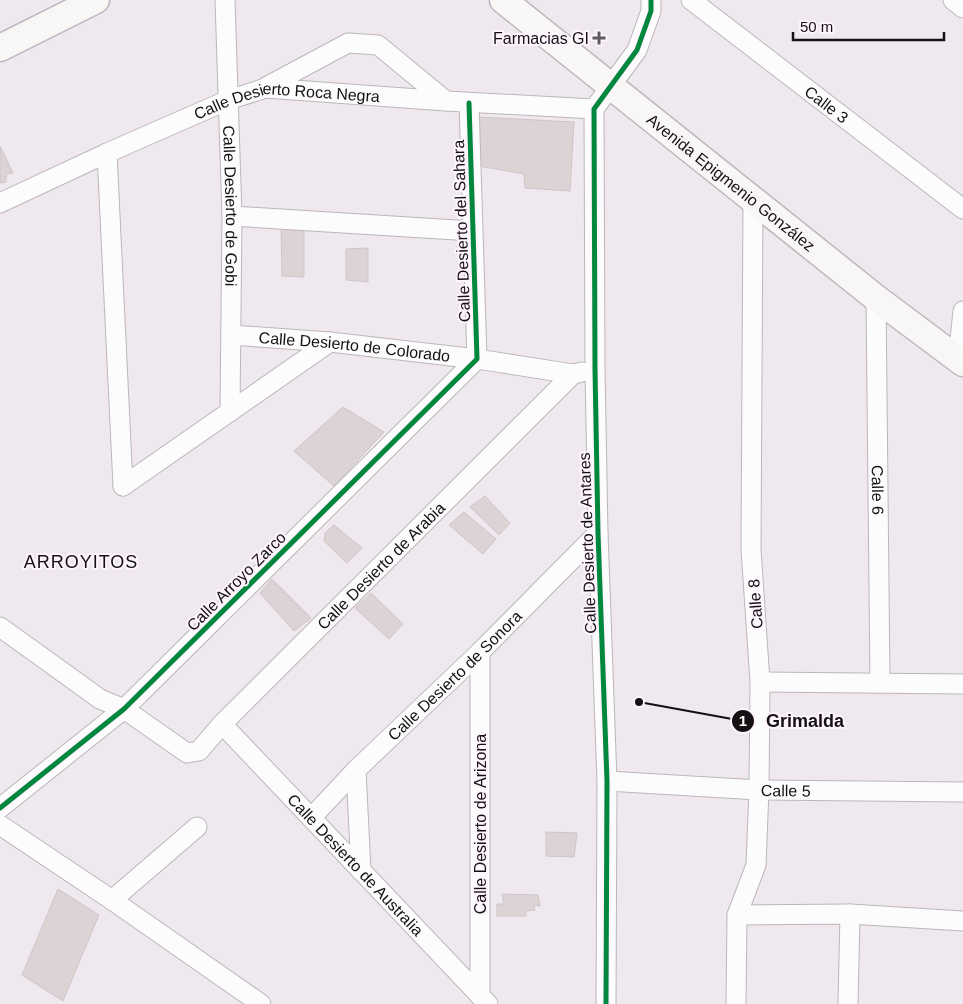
<svg xmlns="http://www.w3.org/2000/svg" width="963" height="1004" font-family="Arial,sans-serif">
<rect width="100%" height="100%" fill="#efe9ef"/>
<!-- building -->
<path fill="#ddd3d4" stroke="#ccc6c8" d="M478,117L574,122L570,191L525,188L524,174L479,166Z
M0,146L13,173L6,174V182L0,183Z
M281,224L304,228V277L282,276Z
M368,248V282L346,280V249Z
M343,407L384,432L334,486L294,451Z
M485,496L510,523L499,535L470,507Z
M464,512L496,539L483,554L449,525Z
M334,525L362,548L347,563L324,541L325,533Z
M272,579L311,618L294,631L260,593Z
M371,593L403,624L389,639L355,608Z
M546,832L577,833L574,857L546,856Z
M58,889L99,915L63,1001L22,975Z
M502,894L538,895L540,906L534,905L535,910L526,911V916H497V904H504Z"/>
<g fill="none" stroke-linecap="round" stroke-linejoin="round">
<defs>
<g id="street">
<path id="s1" d="M225,0L232,216L230,412"/>
<path id="s2" d="M691,0L963,209"/>
<path d="M953,0L963,8"/>
<path d="M266,87L348,43L378,45L446,101"/>
<path d="M107,153L123,486"/>
<path id="s3" d="M0,203L107,153L228,100L266,88L446,101L594,109"/>
<path d="M232,216L472,231"/>
<path id="s4" d="M876,298L880,683"/>
<path id="s5" d="M231,335L330,342L477,359L573,374L582,372"/>
<path d="M958,359L963,311"/>
<path d="M123,486L330,342"/>
<path id="s6" d="M0,627L100,699L124,709L187,753L199,751L222,724L573,374"/>
<path d="M480,652V996"/>
<path d="M760,682L963,684"/>
<path id="s7" d="M222,724L488,1004"/>
<path d="M356,770L361,871"/>
<path id="s8" d="M607,781L759,790L963,792"/>
<path d="M0,808L124,709L477,359L469,103"/>
<path id="s9" d="M312,817L356,770L480,652L598,533"/>
<path d="M0,825L112,900L261,1004"/>
<path d="M112,900L197,827"/>
<path d="M737,915L850,914L963,921"/>
<path d="M606,1004L607,781L598,533L595,369L594,109L637,50L651,11V0"/>
<path d="M736,1004L737,915L756,865L759,790L760,682L751,549L753,201"/>
<path d="M848,1004L850,914"/>
</g>
<g id="secondary">
<path id="s10" d="M503,0L876,298L963,363"/>
<path d="M0,48L96,0"/>
</g>
</defs>
<!-- street casing -->
<use href="#street" stroke="#bbb6bb" stroke-width="21"/>
<!-- secondary casing -->
<use href="#secondary" stroke="#bbb6bb" stroke-width="29"/>
<!-- street -->
<use href="#street" stroke="#fdfcfd" stroke-width="19"/>
<!-- secondary -->
<use href="#secondary" stroke="#f9f7f6" stroke-width="26"/>
<defs>
<path id="cycleway" d="M0,808L124,709L477,359L469,103
M606,1004L607,781L598,533L595,369L594,109L637,50L651,11V0"/>
</defs>
<!-- cycleway casing -->
<use href="#cycleway" stroke="#fef4fd" stroke-width="8"/>
<!-- cycleway -->
<use href="#cycleway" stroke="#00873e" stroke-width="5"/>
</g>
<!-- markers -->
<path fill="#615c61" stroke="#fef4fd" stroke-width="2" d="M596.5 30.5h5v5h5v5h-5v5h-5v-5h-5v-5h5z"/>
<g text-anchor="middle" stroke-width="4" stroke-linejoin="round" paint-order="stroke">
<!-- poi labels -->
<g font-size="16" fill="#141014" stroke="#fef4fd" text-anchor="end">
<text x="589" y="44">Farmacias GI</text>
</g>
<!-- street labels -->
<g font-size="16" fill="#141014" stroke="#fef4fd">
<text dy="6" stroke="none"><textPath href="#s2" startOffset="171">Calle 3</textPath></text>
<text dy="6" stroke="none"><textPath href="#s3" startOffset="309">Calle Desierto Roca Negra</textPath></text>
<text dy="6" stroke="none"><textPath href="#s10" startOffset="292">Avenida Epigmenio González</textPath></text>
<text dy="6" stroke="none"><textPath href="#s1" startOffset="206">Calle Desierto de Gobi</textPath></text>
<text transform="translate(461 231) rotate(-92)" y="6">Calle Desierto del Sahara</text>
<text dy="6" stroke="none"><textPath href="#s5" startOffset="124">Calle Desierto de Colorado</textPath></text>
<text dy="6" stroke="none"><textPath href="#s4" startOffset="192">Calle 6</textPath></text>
<text transform="translate(587 543) rotate(-92)" y="6">Calle Desierto de Antares</text>
<text dy="6" stroke="none"><textPath href="#s6" startOffset="498">Calle Desierto de Arabia</textPath></text>
<text transform="translate(236 581) rotate(-45)" y="6">Calle Arroyo Zarco</text>
<text transform="translate(755 604) rotate(-94)" y="6">Calle 8</text>
<text dy="6" stroke="none"><textPath href="#s9" startOffset="201">Calle Desierto de Sonora</textPath></text>
<text dy="6" stroke="none"><textPath href="#s8" startOffset="179">Calle 5</textPath></text>
<text transform="translate(480 824) rotate(-90)" y="6">Calle Desierto de Arizona</text>
<text dy="6" stroke="none"><textPath href="#s7" startOffset="194">Calle Desierto de Australia</textPath></text>
</g>
<!-- neighbourhood labels -->
<g font-size="18" letter-spacing="1" fill="#141014" stroke="#fef4fd">
<text x="81" y="568">ARROYITOS</text>
</g>
</g>
<!-- callouts -->
<path fill="none" stroke="#141014" stroke-width="2" d="M639 702L743 721"/>
<g fill="#141014" stroke="#fef4fd" stroke-width="2">
<circle cx="639" cy="702" r="5"/>
<circle cx="743" cy="721" r="12"/>
</g>
<g font-size="15" text-anchor="middle" font-weight="bold" fill="#fff">
<text x="743" y="726">1</text>
</g>
<g font-size="18" text-anchor="middle" font-weight="bold" fill="#141014" stroke="#fef4fd" stroke-width="4" stroke-linejoin="round" paint-order="stroke">
<text x="805" y="727">Grimalda</text>
</g>
<!-- scale -->
<path d="M793 32v8h151v-8" fill="none" stroke="#141014" stroke-width="2.5"/>
<text x="800" y="32" font-size="15" fill="#141014" stroke="#fef4fd" stroke-width="4" paint-order="stroke">50 m</text>
</svg>
